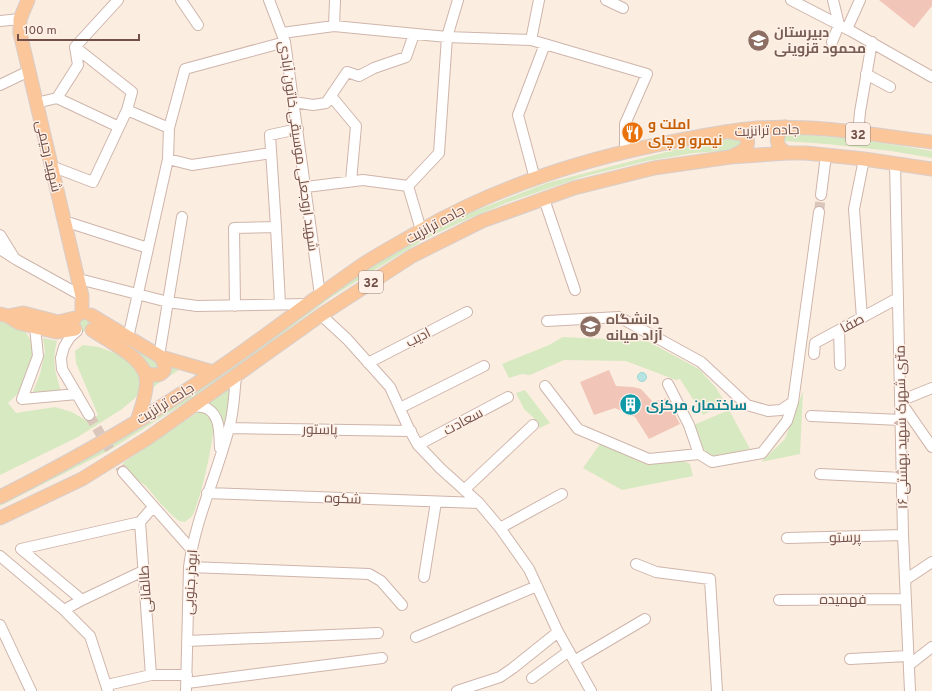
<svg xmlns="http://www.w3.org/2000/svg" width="932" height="691" font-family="Overpass,Cairo,sans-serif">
<rect width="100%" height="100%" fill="#fcede1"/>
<!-- green -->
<path fill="#d7e9c0" d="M791,134L858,139L932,151V158L891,151L827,144L784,141V137Z
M733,138L743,141L734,150L694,153L647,161L582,177L506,203L461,222L427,238L379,267L330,298L215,384L108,451L0,506V501L101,450L148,421L340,287L404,246L467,214L547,183L682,148Z
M81,316L92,322L93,325L88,332L80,331L76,322Z
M0,322C6,323 16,324 21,328C41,343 31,372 20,390C17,395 12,399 8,403L16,413L55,407L72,412L87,421L98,415L76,363L75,351L83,345L99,347L120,355L125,358L141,375L139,393L134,399L122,409L78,437L0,475Z
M563,337L647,341L699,369L716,388L726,404L703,415L680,379L676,380L626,361L564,360L530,375L522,374L509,378L502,364L549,345Z
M43,338L57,341C52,361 55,372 61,391L45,393L33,392L40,374L45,352Z
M125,343L155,361L161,370L150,368Z
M168,366L179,370L150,389L152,380Z
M233,384L226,432L206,403Z
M525,390L550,423L540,428L534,418L524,409L516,393Z
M803,391L800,454L761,462L785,439Z
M201,410C208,414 211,418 213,426C215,438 199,506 192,516C190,518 187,520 185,522L179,521L173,516L161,504L146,486L136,479L123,463Z
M729,410L750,449L710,457L696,441L691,426Z
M600,444L646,464L683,461L690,464L693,476L622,490L583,468Z"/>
<!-- water -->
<path fill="#b6e4e3" stroke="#9dd6d5" d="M637.5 377a4.5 4.5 0 1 1 9 0a4.5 4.5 0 1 1-9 0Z"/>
<!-- building -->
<path fill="#f1c6b9" d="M879,0H932V6L914,28Z
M609,370L616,386L633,387L641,389L653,402L666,398L680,424L649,439L635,417L615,408L594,415L580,382Z"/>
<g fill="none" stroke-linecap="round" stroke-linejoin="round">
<!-- minor-tunnel -->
<path stroke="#dac6bb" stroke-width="10" stroke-dasharray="10 5" stroke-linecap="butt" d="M819,212L821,195
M89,415L123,472"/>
<defs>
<path id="minor" d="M181,0L198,25
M269,0L285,42L320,295
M606,0L623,8
M791,0L851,31L932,77
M0,21L20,19
M334,26L335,0
M847,29L860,0
M282,33L334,26L447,37L531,40L539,0
M531,40L647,74L625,124V152
M832,42L839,25L833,0
M75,47L132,92L127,110L169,128L168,159L128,338
M866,74L890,87
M0,85L29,71
M331,96L356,126L351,181
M57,98L119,127
M294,102L313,105L326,103L347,72L359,76L374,68L406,57L414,34
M36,103L57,98L78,65L75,47L118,0
M169,128L185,69L285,42
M858,133L860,112L872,42
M168,159L192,165L271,153
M895,163L903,535L910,691
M51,166L93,182L127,110
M535,179L518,115L545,44
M408,186L421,230
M306,187L363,180L408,186L439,153L447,37L458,0
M821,195L826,155
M544,199L575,290
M64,221L148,248
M276,227L270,135L298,129
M0,235L13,256
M0,249L17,260L82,296
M79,279L168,302L197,306L308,304
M235,306L234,228L276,227L280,304
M321,315L347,339L390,387L409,429L418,445L441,469L479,503L500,528L529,569L558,632L591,691
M862,318L854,209L864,159
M547,321L619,317L701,362L747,405L768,411L781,410L793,402
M35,327L38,356L22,399L77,394
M839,330L840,365
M77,331L70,337L64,347L61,358L62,369L89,415
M814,354L815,343L898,298
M159,356L182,217
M368,363L467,312
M668,384L689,425L699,454
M545,386L578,429L649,459L699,454L712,462L762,453L787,421L793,402L819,212
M932,388L900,401L932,447
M195,406C199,407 205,407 208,409C221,417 219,435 220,448
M400,408L484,366
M811,416L901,420
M229,428L411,431
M418,445L508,397
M123,472L191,549
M820,474L902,478
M464,490L533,425
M207,493L479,503
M500,528L562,494
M787,538L903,535
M21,549L140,522
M21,549L82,600
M0,556L64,610
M636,564L656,572L710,579L717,691
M189,567L369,574L381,581L402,605
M424,577L436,502
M905,580L932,562
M779,600L906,599
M0,625L31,691
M416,637L537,586
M187,641L378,633
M850,659L908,656
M574,661L645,619
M909,665L932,647
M151,675L140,522L153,507
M532,678L569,651
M187,683L382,658
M107,685L151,675H187
M108,691L90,636L64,610L82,600L143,571
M186,691L189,567C195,519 217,475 229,428C234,412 234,393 236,377
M457,691L500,677L513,668L558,632"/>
<path id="major" d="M28,0L20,19V33L82,296V313
M785,127C774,135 775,147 787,153
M731,132L743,134C754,144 743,152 734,155
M0,314L8,316L19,323L56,332L75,329
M91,315L161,357L213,372
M8,316L23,313L58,322L75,318
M92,330C108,341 137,354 145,373C150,385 141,409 137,421
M145,373C160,378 170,373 161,357
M0,497C75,459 149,417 218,369C268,335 315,297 365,263C382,252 401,242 418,232C499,185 589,157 681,140C706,135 731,130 757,128C815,124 874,135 932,142
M0,518L82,479L148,438L321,315L412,256L482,221L574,188L654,168L730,157L787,153H806L864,159L932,169"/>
</defs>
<!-- minor casing -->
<use href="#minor" stroke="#cfb5ab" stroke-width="12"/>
<!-- major casing -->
<use href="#major" stroke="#d8cecc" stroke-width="15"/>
<!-- minor -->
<use href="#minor" stroke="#fff" stroke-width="10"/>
<!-- major -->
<use href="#major" stroke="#fac69a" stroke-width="13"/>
</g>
<!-- icons -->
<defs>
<symbol id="school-disc" viewBox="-11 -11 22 22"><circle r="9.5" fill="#8d6e63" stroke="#fff1e7"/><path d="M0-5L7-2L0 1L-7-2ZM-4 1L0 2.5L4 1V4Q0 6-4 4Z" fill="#fff"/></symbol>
<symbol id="restaurant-disc" viewBox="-11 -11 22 22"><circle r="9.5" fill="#e8710a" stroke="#fff1e7"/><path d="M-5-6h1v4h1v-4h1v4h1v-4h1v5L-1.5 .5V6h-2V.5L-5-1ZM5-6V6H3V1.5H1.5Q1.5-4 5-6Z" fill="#fff"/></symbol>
<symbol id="university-disc" viewBox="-11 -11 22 22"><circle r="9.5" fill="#8d6e63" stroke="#fff1e7"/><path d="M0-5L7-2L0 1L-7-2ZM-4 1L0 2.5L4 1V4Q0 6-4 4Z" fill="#fff"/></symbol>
<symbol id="building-disc" viewBox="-11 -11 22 22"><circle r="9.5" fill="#0f9aa8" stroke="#fff1e7"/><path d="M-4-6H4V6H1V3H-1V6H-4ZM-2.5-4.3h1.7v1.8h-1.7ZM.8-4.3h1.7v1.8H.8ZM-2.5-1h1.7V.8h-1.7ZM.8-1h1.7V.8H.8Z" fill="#fff"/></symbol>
</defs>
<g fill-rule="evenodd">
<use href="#school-disc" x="746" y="28" width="25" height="25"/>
<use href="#restaurant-disc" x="620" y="120" width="25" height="25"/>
<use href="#university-disc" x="578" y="314" width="25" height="25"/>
<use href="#building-disc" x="618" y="392" width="25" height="25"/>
</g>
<g text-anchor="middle" stroke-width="3" stroke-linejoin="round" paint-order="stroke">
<!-- shield labels -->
<g fill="#fff1e7" stroke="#9c8078" stroke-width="1">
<rect x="846" y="123" width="24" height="22" rx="3"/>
<rect x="359" y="271" width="24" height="22" rx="3"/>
</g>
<g font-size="13" font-weight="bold" fill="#725048">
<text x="858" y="139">32</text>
<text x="371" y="287">32</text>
</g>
<!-- education labels -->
<g font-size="14" font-weight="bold" fill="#785e54" stroke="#fff1e7" text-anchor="start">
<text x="774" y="37">دبیرستان<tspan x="774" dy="16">محمود قزوینی</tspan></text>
<text x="606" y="324">دانشگاه<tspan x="606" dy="16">آزاد میانه</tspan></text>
</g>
<!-- food labels -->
<g font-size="14" font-weight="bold" fill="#c56008" stroke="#fff1e7" text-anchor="start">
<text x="648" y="129">املت و<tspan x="648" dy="16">نیمرو و چای</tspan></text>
</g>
<!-- street labels -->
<g font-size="14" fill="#725048" stroke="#fff1e7">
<text transform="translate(767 130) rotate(-2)" y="5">جاده ترانزیت</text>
<text transform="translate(299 146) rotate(82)" y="5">شهید اروجعلی موسیقی خاتون آبادی</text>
<text transform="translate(49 156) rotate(77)" y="5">شهید رحیمی</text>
<text transform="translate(435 224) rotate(-29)" y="5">جاده ترانزیت</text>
<text transform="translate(852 323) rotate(-28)" y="5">صفا</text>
<text transform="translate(418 337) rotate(-27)" y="5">ادیب</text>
<text transform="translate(165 403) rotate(-32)" y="5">جاده ترانزیت</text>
<text transform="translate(463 421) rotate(-28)" y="5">سعادت</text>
<text transform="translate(901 427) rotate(-91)" y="5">۱۶ متری شهرک شهيد بهشتی</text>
<text transform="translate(320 429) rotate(1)" y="5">پاستور</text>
<text transform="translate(343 498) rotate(2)" y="5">شکوه</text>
<text transform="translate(845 537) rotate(-1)" y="5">پرستو</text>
<text transform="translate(190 582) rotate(-86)" y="5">ابوذر جنوبی</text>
<text transform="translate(145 589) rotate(-94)" y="5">طالقانی</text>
<text x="843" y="604">فهمیده</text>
</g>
<!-- culture labels -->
<g font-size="14" font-weight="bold" fill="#0d838f" stroke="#fff1e7" text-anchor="start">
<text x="646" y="410">ساختمان مرکزی</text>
</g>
</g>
<!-- scale -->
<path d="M18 34v6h121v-6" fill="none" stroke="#725048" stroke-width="2"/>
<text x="24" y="34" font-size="12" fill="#725048" stroke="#fff1e7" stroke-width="3" paint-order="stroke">100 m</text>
</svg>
